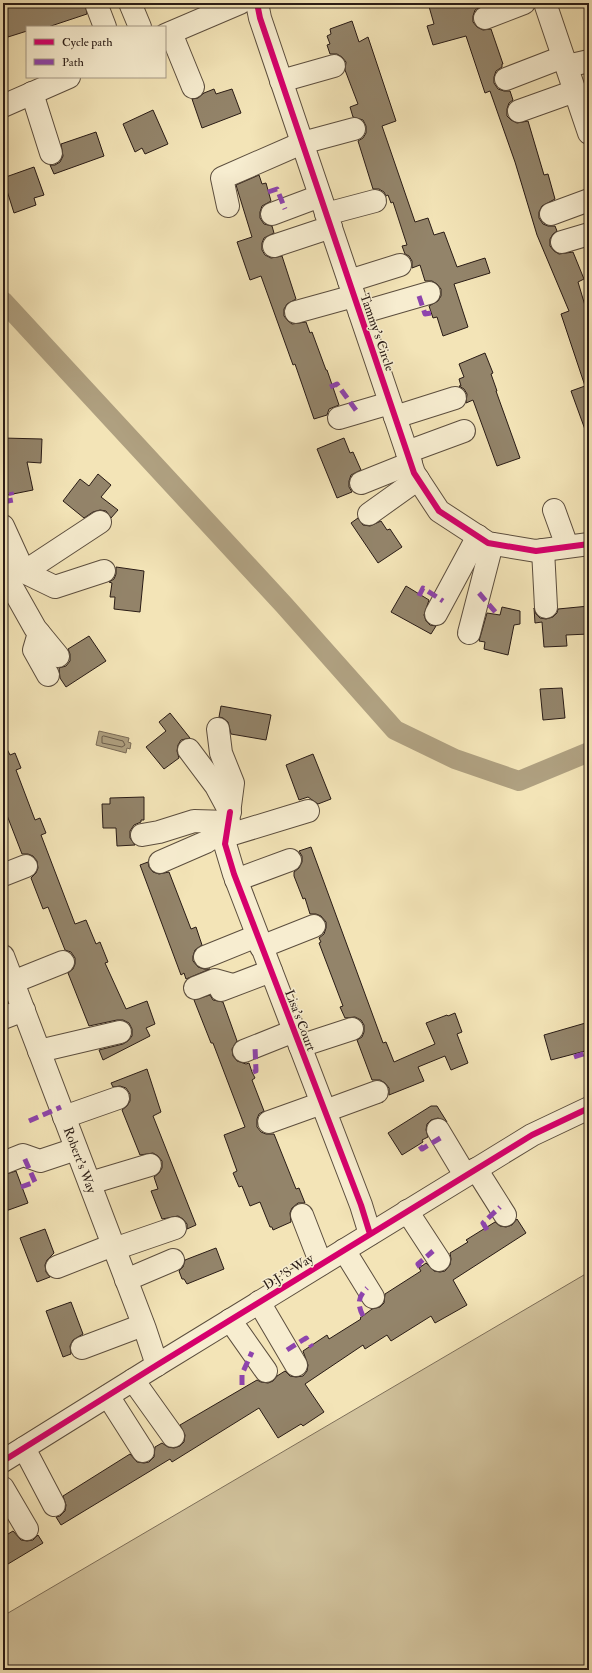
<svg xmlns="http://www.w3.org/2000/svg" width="592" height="1673" font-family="'IM FELL Double Pica',serif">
<rect width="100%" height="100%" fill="#f3e4b7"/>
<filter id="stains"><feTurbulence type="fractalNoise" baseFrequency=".005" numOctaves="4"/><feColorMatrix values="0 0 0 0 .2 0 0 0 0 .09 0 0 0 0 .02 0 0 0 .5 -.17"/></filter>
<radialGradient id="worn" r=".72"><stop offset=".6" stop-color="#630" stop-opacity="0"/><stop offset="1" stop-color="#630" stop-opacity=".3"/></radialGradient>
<!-- green -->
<path fill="#d1c29c" stroke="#7e6f59" d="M589,1272V1670H3V1616Z"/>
<!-- water -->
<path fill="#afa080" stroke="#7a6b56" d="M99,731L129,738L128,742L131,743L130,749L127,748L126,753L96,745Z"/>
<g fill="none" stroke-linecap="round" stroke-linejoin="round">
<!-- shore -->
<path stroke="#6c5e4b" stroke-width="1" d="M104,736L123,741L125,745L122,747L102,743V737Z"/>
<!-- canal -->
<path stroke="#afa080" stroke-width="20" d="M3,301L284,605L395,730L455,759L519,781L589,752"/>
</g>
<!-- building -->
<path fill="#93846a" stroke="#2a1c16" d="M10,3H85L87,14L48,27H27V31L8,37L7,33L3,34V5Z
M428,3H483V5L475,10L473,16V22L477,27L483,30L491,29L503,64H502V67L496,71L494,77V83L498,89L504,91H510L513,100L509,103L507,109V116L511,120L517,123L528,121L544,175L548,174L555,199L542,206L539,212V218L543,224L548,226H555L557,231L553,234L550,239V246L554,251L559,254L573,252L584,279L578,282L589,319V434L587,435L571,391L585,386L561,314L569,311L537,235L515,162L490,91L485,93L466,36L433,45L427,26L434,24Z
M352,21L359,42L368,37L396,121L382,126L415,222L428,218L434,235L444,232L457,267L485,258L490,273L454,284L468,327L443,336L437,317L433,318L429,306L438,301L441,296V289L437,284L432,281H425L420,265L412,268V261L409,256L405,254L402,246L407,245L393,202L391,203L388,195L386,196L384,192L379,189H373L358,141L363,138L366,133V126L363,120L353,117L350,107L358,104L345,70L346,62L342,57L337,54H330L327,45L330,44L327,36L331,34L330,29Z
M214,89L216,94L232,89L241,113L202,128L192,99L198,98L204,93Z
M153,110L168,144L145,154L142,148L135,152L123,124Z
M96,132L104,156L54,174L50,165H55L60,162L63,156L61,144Z
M34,167L44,195L34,198L36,205L14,213L3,178Z
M259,175L262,184L266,183L271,201L262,206L260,212V218L264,224L272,226L274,233L264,238L262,243V250L265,255L271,258L282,256L296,299L287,304L284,309V316L288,321L292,324L306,322L310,333L312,332L326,370H327L339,405L329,409L327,415L314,419L295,364L293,365L261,276L250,280L237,242L252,237L236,185Z
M485,353L493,373L491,374L497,391H496L520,458L497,466L473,400L466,403L467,394L464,389L459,386H461L459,379L464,377L459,364Z
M3,438L42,439L41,463L27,462L33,490L3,496Z
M344,438L350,453L353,452L361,470L351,475L349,481V487L352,492L337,498L317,449Z
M98,474L111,485L101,497L118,510L111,518L106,511L100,510L93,512L84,518L63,501L80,479L89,486Z
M358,518L363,525L370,526L381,521L387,530L390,529L402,547L378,563L351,523Z
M116,567L144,571L140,612L114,609L115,597H110L112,583L109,582L114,579L116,574Z
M406,586L429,600L424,615L426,621L430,625L436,626L431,634L391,612Z
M589,606V634L566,635L567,646L544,647L542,622L535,623L534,608L536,614L540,618L546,619L553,617L557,613L558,609Z
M502,607L520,611V624L514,625L508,655L484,649L485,642L479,641L487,613L500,615Z
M89,636L106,661L66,687L60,678L59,668L66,666L70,661V654L68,649Z
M562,688L565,718L543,720L540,689Z
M221,706L271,715L266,740L231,734L228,722L223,718L219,717Z
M170,713L190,738L181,740L178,745L177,751L179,758L164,769L146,747L166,731L159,722Z
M3,741L10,755L15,753L21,768L16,770L35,820L40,818L46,833L41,835L75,924L86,920L96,944L100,942L108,962L105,963L126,1009L147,1001L155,1024L146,1028L150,1036L103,1060L99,1050L123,1044L128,1041L132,1036V1029L129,1023L123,1020H117L89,1026L68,973L73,969L75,964V958L71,952L65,950L48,907L43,909L31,878L36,873L38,868L37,861L33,856L28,854H22L3,805Z
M313,754L331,799L318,804L308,797L299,800L286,765Z
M144,797V820H141V822L134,825L130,831V838L135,845L117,846L116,828H103L102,804H110V798Z
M311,847L383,1043L386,1042L394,1062L435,1044L426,1023L447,1015L448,1016L455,1013L462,1032L457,1034L468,1063L451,1070L445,1056L418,1067L424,1081L389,1095V1088L385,1083L380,1080H372L357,1040L362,1037L364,1032V1025L361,1020L355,1017L345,1018L340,1007L343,1006L319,943L321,942L319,938L324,934L326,928V922L321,916L316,914H310L305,898L303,899L294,876V872L299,868L302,862V856L299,851Z
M148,862L149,867L153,872L159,874L169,872L191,929L196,927L202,945L195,950L193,956V961L198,967L204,969H210L186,979L184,973L181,975L140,865Z
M210,995L213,1000L223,1002L237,1041L232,1049L233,1056L237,1061L246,1064L249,1063L252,1072L255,1078L252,1080L264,1111L259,1114L257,1119V1127L261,1132L266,1134H274L296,1189L299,1188L305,1203H298L292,1208L290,1213L291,1222L273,1230L272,1227H270L260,1202L250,1206L242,1186L239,1187L233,1173L237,1171L224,1135L245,1127L213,1043H211L194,1000Z
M589,1022V1050L551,1060L544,1035Z
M147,1069L161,1112L153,1116L196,1225L187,1229V1224L183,1219L178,1216L162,1219L151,1191L158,1189L154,1177L159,1173L162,1168V1161L158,1156L153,1153L140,1155L122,1110L127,1106L130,1101V1094L126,1088L120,1086L113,1087L111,1083Z
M431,1106H437L447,1122L438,1118L431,1120L427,1124L426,1130L428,1137L422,1140L423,1142L402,1155L388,1133Z
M16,1171L28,1203L3,1212V1175Z
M517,1219L526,1233L453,1280L467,1305L435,1323L431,1316L391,1341L387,1335L365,1349L363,1345L305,1384L324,1412L303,1426L301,1424L278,1438L259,1408L172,1462L170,1459L61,1525L56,1517L60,1516L65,1511L66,1505L63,1496L130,1454L137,1462L144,1463L149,1462L154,1457L155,1447L162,1443L168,1447L174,1448L180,1446L184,1442L185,1435L180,1425L257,1380L261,1382L268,1383L273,1381L277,1376L285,1371L290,1376L296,1377L303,1376L307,1371L308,1365L303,1351L327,1335L329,1339L361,1319L360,1318L372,1309L380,1307L384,1303L385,1294L421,1271L419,1268L426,1263L434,1271L440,1272L445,1271L450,1265L451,1259L450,1253L468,1242L466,1240L495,1222L500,1226L506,1227L512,1225Z
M45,1229L54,1253L47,1260L45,1265L46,1272L50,1277L37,1282L20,1238Z
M216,1248L224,1269L187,1284L184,1279H182L179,1271L183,1267L185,1260Z
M71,1302L83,1334L73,1340L70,1346L71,1354L63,1357L46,1311Z
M13,1531L21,1540L27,1541L33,1540L38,1535L43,1543L3,1567V1537Z"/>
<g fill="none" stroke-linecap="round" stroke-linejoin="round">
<defs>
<g id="minor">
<path d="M130,3L140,27"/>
<path d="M257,3L260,18L414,473L439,511L488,543L536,551L589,544"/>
<path d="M545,3L589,133"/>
<path d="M97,6L105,27"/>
<path d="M485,18L524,3"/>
<path d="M171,33L193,87"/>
<path d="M165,35L240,3"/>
<path d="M567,66L589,61"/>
<path d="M506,79L563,57"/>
<path d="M281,81L334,66"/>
<path d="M32,93L51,153"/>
<path d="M3,106L69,77"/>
<path d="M519,111L575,91"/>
<path d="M228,206L222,178L302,143L354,129"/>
<path d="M272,214L320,196"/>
<path d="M326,214L375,201"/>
<path d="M551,214L589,200"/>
<path d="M562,242L589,234"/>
<path d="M274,246L331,227"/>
<path d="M349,281L400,265"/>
<path d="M296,312L354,296"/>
<path d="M360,313L429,293"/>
<path d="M395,417L455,398"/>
<path d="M339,418L390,403"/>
<path d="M407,452L464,431"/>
<path d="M361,483L411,463"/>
<path d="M554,510L567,546"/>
<path d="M369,514L418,479"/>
<path d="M3,526L24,572L55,587L104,571"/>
<path d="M543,550L546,607"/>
<path d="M24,572L100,522"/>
<path d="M4,573L35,628L58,656"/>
<path d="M436,614L478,536"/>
<path d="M39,633L34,650L48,675"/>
<path d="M469,633L492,544"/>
<path d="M218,729L221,753L233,783L225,844L234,874L361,1205L370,1234"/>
<path d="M189,750L216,786L230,812"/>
<path d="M142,835L159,832L194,821L229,822"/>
<path d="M226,836L308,811"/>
<path d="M160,862L206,842L228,828"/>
<path d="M3,875L26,866"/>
<path d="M236,880L290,860"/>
<path d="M261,947L314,926"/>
<path id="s1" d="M3,956L145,1329L157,1365"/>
<path d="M205,957L257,936"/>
<path d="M13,982L63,962"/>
<path d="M195,988L215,980L233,985"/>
<path d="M221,990L271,971"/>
<path d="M3,1018L24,1010"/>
<path d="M300,1046L352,1029"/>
<path d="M39,1051L120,1032"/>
<path d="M244,1051L294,1031"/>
<path d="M325,1111L377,1092"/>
<path d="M64,1117L118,1098"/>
<path d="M269,1122L322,1103"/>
<path d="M438,1130L465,1175"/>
<path d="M3,1163L23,1155L40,1161L76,1149"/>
<path d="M476,1169L505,1215"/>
<path d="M90,1183L150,1165"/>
<path d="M407,1211L439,1260"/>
<path d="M302,1215L321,1264"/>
<path d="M114,1249L175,1228"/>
<path d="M344,1250L373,1297"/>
<path d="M57,1267L113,1245"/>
<path d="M126,1280L173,1260"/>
<path d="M259,1302L296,1365"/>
<path d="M230,1320L266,1371"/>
<path d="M82,1348L143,1325"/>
<path d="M133,1380L173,1436"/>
<path d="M108,1396L143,1451"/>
<path d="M24,1448L54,1505"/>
<path d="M3,1461L157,1365L532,1135L589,1108"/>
<path d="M3,1488L27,1529"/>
</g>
</defs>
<!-- minor casing -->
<use href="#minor" stroke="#5c4e3e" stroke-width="24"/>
<!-- minor -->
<use href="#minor" stroke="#f7edd0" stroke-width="22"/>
<!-- quiet -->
<path stroke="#8e44ad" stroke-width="5" stroke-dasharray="10 5" stroke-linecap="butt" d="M268,192L277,189L285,209
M419,296L425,314L431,313
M330,387L337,384L358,413
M3,502L13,500L11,492
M479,593L497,614
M419,596L423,588L443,601
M574,1057L589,1052
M253,1072L256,1071L255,1047
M29,1121L61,1107
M420,1146L422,1149L442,1137
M21,1187L35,1182L23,1155
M487,1230L483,1223L500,1207
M420,1267L418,1264L433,1251
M363,1316C357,1304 358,1297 367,1288
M287,1350L306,1338L312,1347
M242,1385V1374L252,1352"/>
<defs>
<path id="cycleway" d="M257,3L260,18L414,473L439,511L488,543L536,551L589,544
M230,812L225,844L234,874L361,1205L370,1234
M3,1461L157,1365L532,1135L589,1108"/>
</defs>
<!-- cycleway casing -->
<use href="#cycleway" stroke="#f7edd0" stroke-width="8"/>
<!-- cycleway -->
<use href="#cycleway" stroke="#d6006c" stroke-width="6"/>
</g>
<g text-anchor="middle" stroke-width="3" stroke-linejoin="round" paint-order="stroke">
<!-- street labels -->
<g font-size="13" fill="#2a1c16" stroke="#f7edd0">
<text transform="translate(378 332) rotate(71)" y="5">Tammy's Circle</text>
<text transform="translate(301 1020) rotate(69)" y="5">Lisa's Court</text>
<text dy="5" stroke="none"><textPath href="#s1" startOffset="218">Robert's Way</textPath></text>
<text transform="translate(288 1271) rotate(-32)" y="5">D.J.'S Way</text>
</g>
</g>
<!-- margin -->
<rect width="592" height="1673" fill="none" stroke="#f3e4b7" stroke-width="16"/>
<rect x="4" y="4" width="584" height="1665" fill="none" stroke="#2a1c16" stroke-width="2"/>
<rect x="8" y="8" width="576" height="1657" fill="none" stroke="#2a1c16"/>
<!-- legend -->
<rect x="26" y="26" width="140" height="52" fill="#f7edd0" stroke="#a59986"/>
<rect x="34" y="39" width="20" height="6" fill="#d6006c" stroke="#a59986"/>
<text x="62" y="46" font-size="12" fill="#2a1c16">Cycle path</text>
<rect x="34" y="59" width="20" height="6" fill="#8e44ad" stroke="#a59986"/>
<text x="62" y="66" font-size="12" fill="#2a1c16">Path</text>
<rect width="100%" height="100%" filter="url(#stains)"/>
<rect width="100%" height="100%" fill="url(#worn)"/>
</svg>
